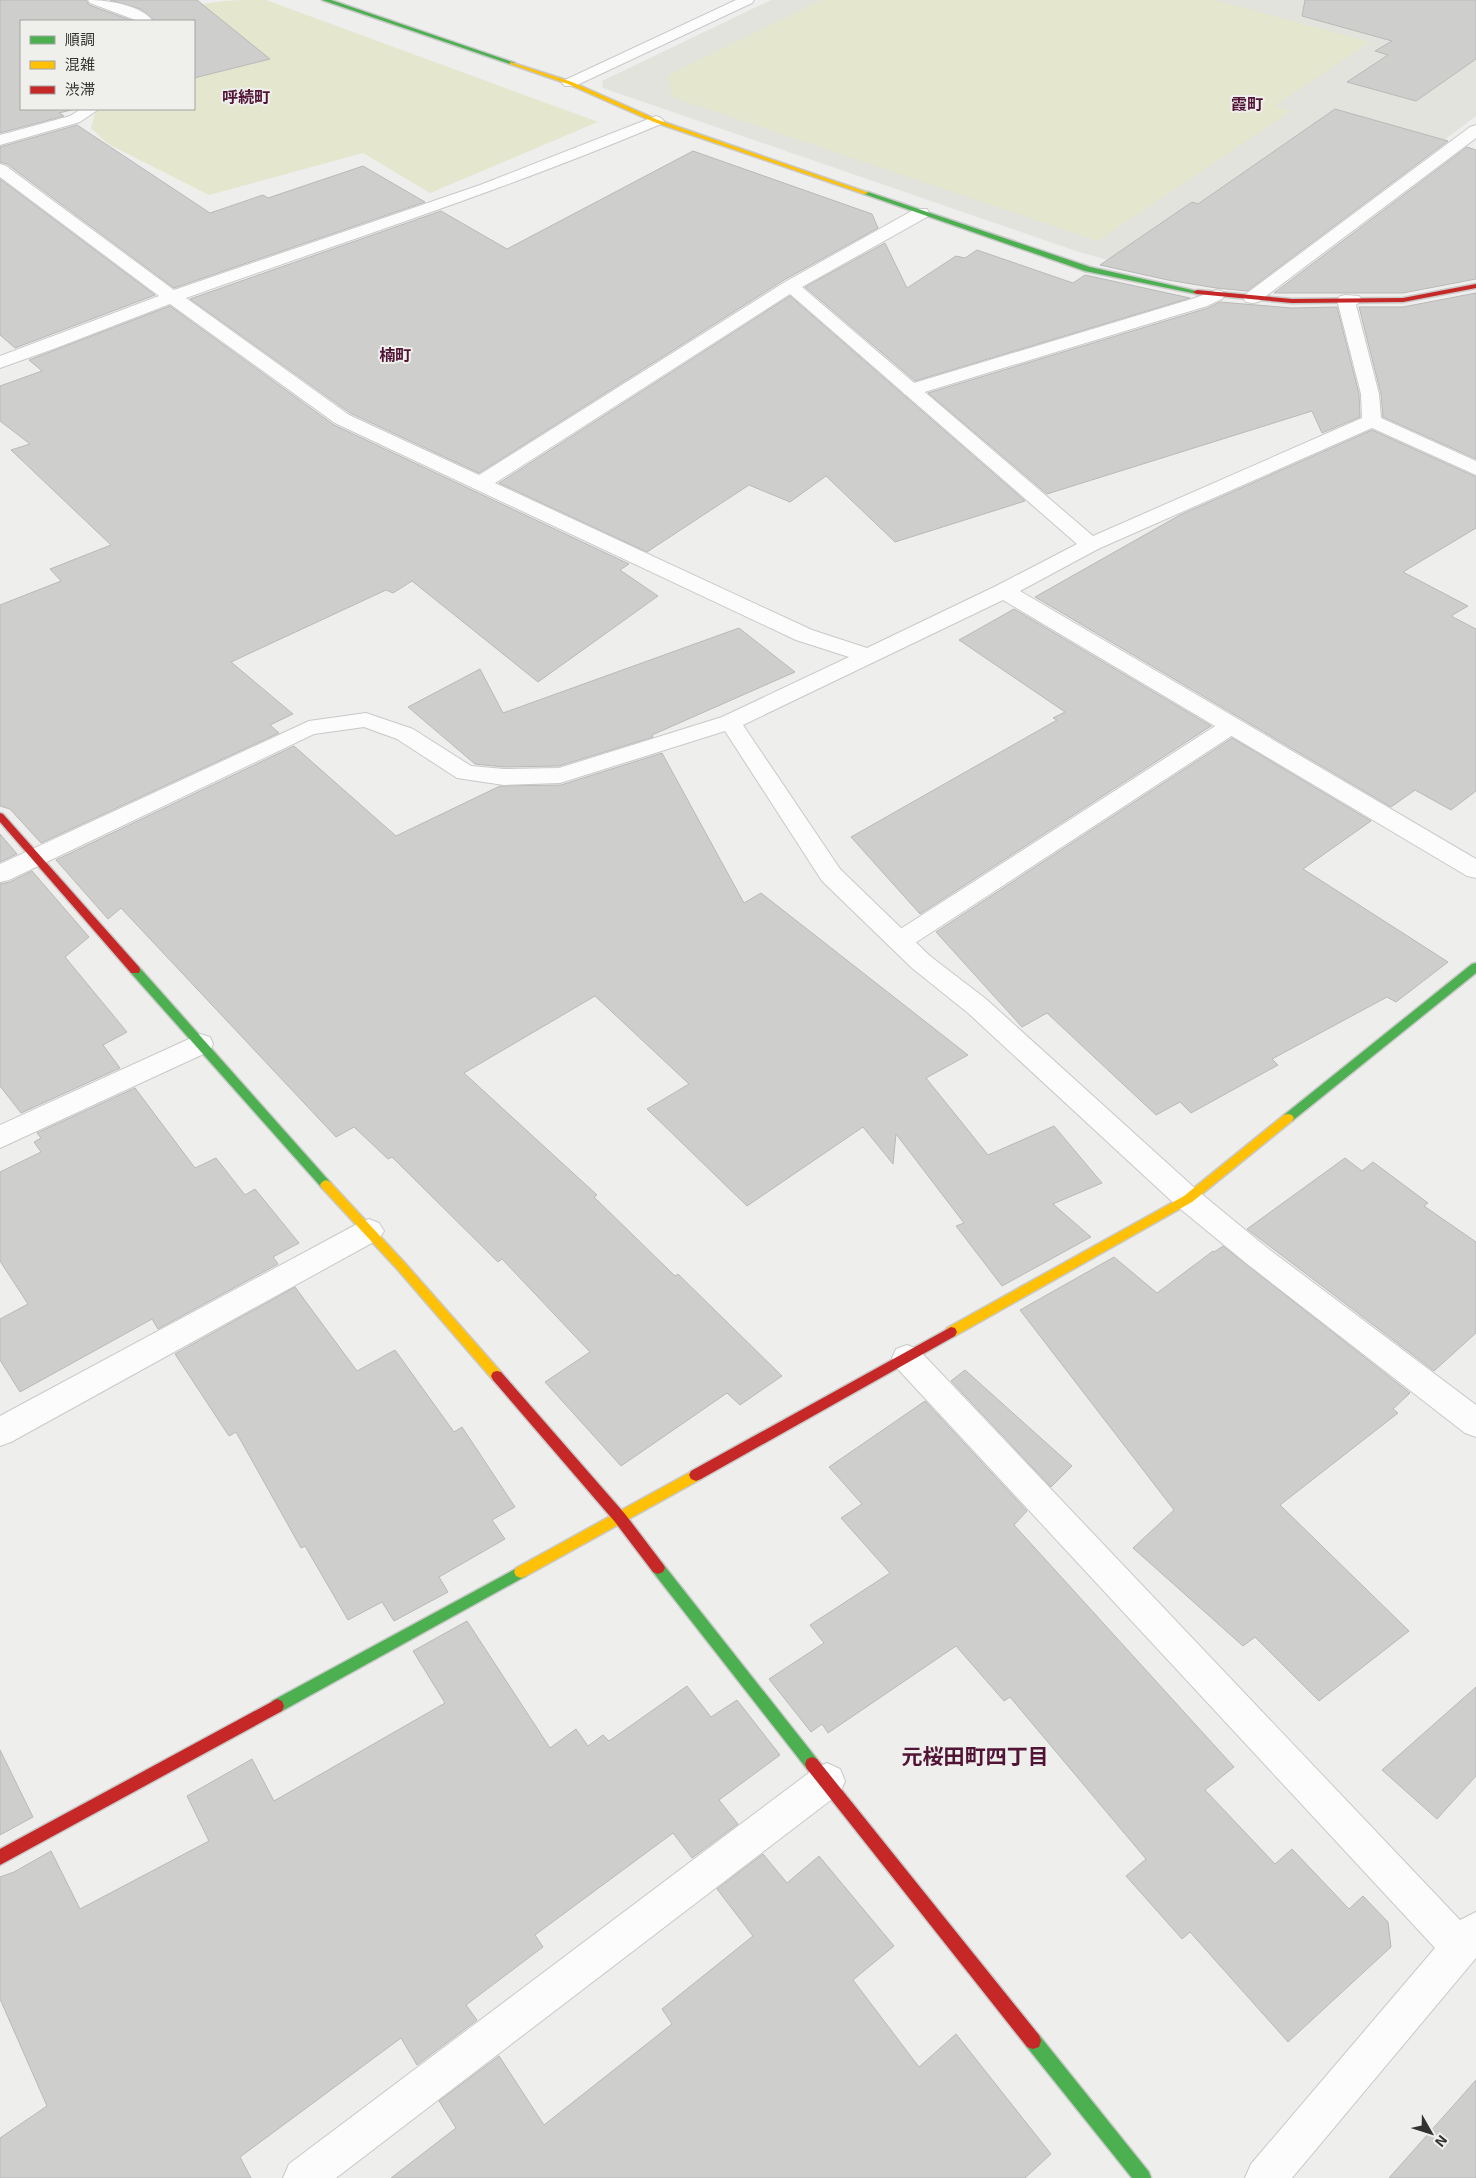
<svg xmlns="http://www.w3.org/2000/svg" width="1476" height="2178" font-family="'Exo 2','Noto Sans JP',sans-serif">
<rect width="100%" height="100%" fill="#eeeeed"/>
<!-- built -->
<path fill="#e1e3dc" d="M771,0H1476V116L1253,285L1126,265L1079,252L603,88L602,81Z"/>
<!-- green -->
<path fill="#e4e6cd" d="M266,0L598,122L430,193L363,153L209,195L108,144L91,128L95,114L98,109H194V21H163C195,0 228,0 266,0Z
M822,0H1214L1370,42L1274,106L1291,111L1098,241L672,97L668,75Z"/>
<!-- building -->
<path fill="#cececd" stroke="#bab9b9" d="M0,0H86L89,5L133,21H21V109H75L59,113L64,116L0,133Z
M110,0H197L270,59L194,78V21H155L141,9Z
M1305,0H1476V59L1416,101L1347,82L1388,55L1375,51L1392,41L1302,16Z
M1335,109L1448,141L1247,291L1216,288L1168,280L1100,265L1192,202L1198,204Z
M77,125L210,213L263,195L268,198L363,166L425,202L174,288L7,164L0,162V147Z
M1467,147L1476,150V279L1403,293H1274Z
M693,151L872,214L878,228L784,280L479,473L350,413L190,299L441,211L507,249Z
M0,179L155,295L15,348L0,335Z
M885,243L907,288L956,256L965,258L977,250L1073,283L1085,275L1190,298L915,381L805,287Z
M1476,293V459L1383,417L1381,394L1359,307H1403Z
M790,296L1025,501L895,542L826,476L790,502L749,485L647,552L499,483Z
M1220,302L1292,308L1337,307L1359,394L1360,417L1322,433L1312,411L1047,494L928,393L1208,308Z
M170,306L334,425L629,564L620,570L658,596L538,682L412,581L393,593L386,590L231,662L293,714L270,725L279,733L41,843L10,809L0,806V605L61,581L50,569L111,545L11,450L30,444L0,421V386L42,371L29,360Z
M1372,430L1476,477V528L1403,572L1468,606L1451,616L1476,629V791L1451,810L1415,790L1391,807L1035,597L1180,515Z
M1014,609L1211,726L920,914L851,837L1057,720L1053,718L1065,712L959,640Z
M739,628L795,672L652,735L653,737L559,766L504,767L475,764L408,707L480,669L503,713Z
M1232,738L1371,821L1303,869L1448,962L1396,1002L1387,997L1272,1059L1278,1065L1191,1113L1180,1102L1156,1115L1047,1013L1022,1027L936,932Z
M294,746L396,836L500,786L561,785L662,753L744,903L761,893L968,1055L926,1078L988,1155L1054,1126L1102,1183L1053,1204L1091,1237L1002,1286L956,1226L964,1223L896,1134L893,1164L863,1127L747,1206L647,1109L689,1084L595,996L464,1073L597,1195L594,1197L675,1276L678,1274L782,1376L740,1405L727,1393L621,1466L545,1382L590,1352L502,1259L498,1262L392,1157L388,1159L354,1127L336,1137L121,908L108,919L56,860Z
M0,834L17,854L0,862Z
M32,871L89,937L65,957L127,1032L103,1045L120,1068L21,1113L0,1086V884L10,882Z
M135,1088L195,1168L216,1158L245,1195L255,1189L299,1243L273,1257L278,1264L158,1329L152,1319L20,1392L0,1360V1319L28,1304L0,1261V1172L41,1152L34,1142L41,1138L37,1133Z
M1345,1158L1362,1171L1373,1162L1428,1203L1424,1206L1476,1242V1333L1434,1371L1247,1229Z
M1223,1246L1410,1393L1393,1409L1398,1413L1280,1505L1409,1631L1319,1701L1255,1637L1243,1646L1133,1548L1174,1510L1020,1310L1114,1257L1157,1293L1213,1251L1214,1252Z
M295,1287L357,1371L395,1350L454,1432L462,1427L515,1507L492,1520L505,1539L439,1577L448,1592L394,1621L382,1602L348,1620L305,1546L301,1548L236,1432L229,1436L175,1354Z
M965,1370L1072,1466L1051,1487L951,1381Z
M925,1401L1027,1511L1014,1525L1234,1767L1205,1790L1275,1864L1292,1849L1349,1909L1363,1896L1388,1922L1391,1947L1288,2042L1190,1932L1182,1939L1126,1876L1146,1859L1010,1697L1004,1701L956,1646L828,1733L822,1724L811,1732L769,1679L824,1643L810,1625L890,1573L841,1518L862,1504L829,1467Z
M467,1621L550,1748L576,1729L588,1746L603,1735L609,1741L687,1686L711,1717L737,1700L780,1755L719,1800L738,1824L692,1858L673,1833L535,1935L543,1947L466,2005L477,2020L417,2065L401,2038L240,2157L251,2178H0V2138L47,2106L0,1999V1877L14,1872L51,1851L80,1909L209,1841L187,1796L252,1759L274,1801L445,1703L413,1651Z
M1476,1687V1776L1437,1819L1382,1770Z
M0,1750L33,1817L0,1835Z
M763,1854L787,1883L819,1856L894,1946L853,1980L919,2067L956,2034L1051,2154L1025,2178H391L456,2128L439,2101L499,2056L544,2125L672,2024L662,2009L753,1936L717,1889Z
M1476,2080V2178H1389Z"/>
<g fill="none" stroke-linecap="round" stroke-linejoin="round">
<defs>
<path id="lane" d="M1216,290L1222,291L1225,295L1222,299L1207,306L918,394L911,396L904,394L902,390L904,386L1195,298Z
M1231,719L1239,721L1243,726L1239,731L909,947L900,950L891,947L887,941L891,935L1223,721Z
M200,1034L210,1037L213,1044L210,1051L0,1148V1125Z
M369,1219L379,1223L384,1231L379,1239L11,1442L0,1446V1416L359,1223Z
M827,1763L840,1769L845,1781L840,1793L336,2178H283L289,2164L814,1769Z"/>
<path id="street" d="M88,0C107,0 141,5 153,21H138L90,3Z
M736,0H754L752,3L575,86H565L562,83L565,80Z
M81,109H99L80,122L0,145V135L70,116Z
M656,116L661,118L664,121L661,124C505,190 345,241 186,298L349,415L479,475L785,282L915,209H927L929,213L927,217L802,287L1093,536L1362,418L1361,394L1337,300L1340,296L1346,295L1359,296L1362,300L1356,305L1379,394L1381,418L1476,461V475L1372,428L1098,549L1020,591L1476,859V878L1467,876L1003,600L743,725L840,869L930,956L986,999L1198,1191L1266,1247L1476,1405V1437L1465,1433L1246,1263L1178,1207L968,1013L912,968L822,881L725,731L560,783L504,785L457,778L397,739L364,727L314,734L9,880L0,882V864L309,721L366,713L413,729L471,766L504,769L559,768L722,717L849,657L796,640L335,423L170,304L56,348L0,368V356L159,296L0,177V164L6,166L174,290L480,185ZM790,294L1077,544L996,586L867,648L812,630L495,483Z
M1476,125V138L1258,302L1252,303L1246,302L1243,298L1246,294L1470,127Z
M907,1345L918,1349L1460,1920L1476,1912V1958L1292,2178H1245L1251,2164L1435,1948L896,1367L892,1358L896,1349Z"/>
<path id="fast" d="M322,0H331L515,63L510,64Z
M864,192H868L1090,267L1201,292L1197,294L1085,271L864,194Z
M1476,963V973L1292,1121H1284L1282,1118L1284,1115L1472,964Z
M135,966L139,967L330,1182L332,1185L330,1188H322L131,973L130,970L131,967Z
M658,1562L663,1564L817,1759L819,1764L817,1769L812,1771L807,1769L653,1572L651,1568L653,1564Z
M521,1566L526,1568L528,1572L526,1576L282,1711L277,1713L272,1711L270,1706L272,1701Z
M1033,2033L1039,2035L1149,2172L1151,2178H1132L1027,2047L1025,2041L1027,2035Z"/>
<path id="slow" d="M510,62L572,82L658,120L869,193L864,194L654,122L568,84L510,64Z
M1288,1114L1292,1115L1294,1118L1292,1121L1192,1202L955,1336L951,1337L947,1336L945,1332L947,1328L1184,1196L1284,1115Z
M326,1180L330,1182L405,1263L501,1372L503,1376L501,1380L497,1381L493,1380L397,1269L322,1188L320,1185L322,1182Z
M696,1469L701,1471L703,1475L701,1479L526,1576L521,1578L516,1576L514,1572L516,1568Z"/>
<path id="jam" d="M1476,284V288L1403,302L1292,303L1197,294L1193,292L1197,290L1292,299L1403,298Z
M0,813L3,814L139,967L140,970L139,973H131L0,822Z
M951,1327L955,1328L957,1332L955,1336L701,1479L696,1481L691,1479L689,1475L691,1471Z
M497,1371L501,1372L625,1514L663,1564L665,1568L663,1572L658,1574L653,1572L615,1522L493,1380L491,1376L493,1372Z
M277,1699L282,1701L284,1706L282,1711L0,1865V1849Z
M812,1757L817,1759L1039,2035L1041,2041L1039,2047L1033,2049L1027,2047L807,1769L805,1764L807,1759Z"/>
</defs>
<!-- lane casing -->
<use href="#lane" stroke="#c8c9c8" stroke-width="2"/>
<!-- street casing -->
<use href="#street" stroke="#c8c9c8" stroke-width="2"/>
<!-- fast casing -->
<use href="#fast" stroke="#c8c9c8" stroke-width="3"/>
<!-- slow casing -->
<use href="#slow" stroke="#c8c9c8" stroke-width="3"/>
<!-- jam casing -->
<use href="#jam" stroke="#c8c9c8" stroke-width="3"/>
<!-- lane -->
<use href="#lane" fill="#fcfcfc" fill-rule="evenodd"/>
<!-- street -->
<use href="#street" fill="#fcfcfc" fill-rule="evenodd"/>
<!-- fast -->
<use href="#fast" fill="#4caf50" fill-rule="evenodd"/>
<!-- slow -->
<use href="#slow" fill="#ffc107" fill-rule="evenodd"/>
<!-- jam -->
<use href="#jam" fill="#c62828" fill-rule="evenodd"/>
</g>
<g text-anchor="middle" stroke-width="4" stroke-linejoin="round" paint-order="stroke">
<!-- far-quarter labels -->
<g font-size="16" font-weight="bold" fill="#511437" stroke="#efefec">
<text x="246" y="103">呼続町</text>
<text x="1247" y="110">霞町</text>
<text x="395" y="361">楠町</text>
</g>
<!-- near-neighbourhood labels -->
<g font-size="21" font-weight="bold" fill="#511437" stroke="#efefec">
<text x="975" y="1764">元桜田町四丁目</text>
</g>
</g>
<!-- legend -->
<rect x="20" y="20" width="175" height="90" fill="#efefec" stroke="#a4a4a2"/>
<rect x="30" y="36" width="25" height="8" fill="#4caf50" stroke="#a4a4a2"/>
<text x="65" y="45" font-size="15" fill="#333332">順調</text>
<rect x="30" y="61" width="25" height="8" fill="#ffc107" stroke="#a4a4a2"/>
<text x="65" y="70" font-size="15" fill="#333332">混雑</text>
<rect x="30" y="86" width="25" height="8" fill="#c62828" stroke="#a4a4a2"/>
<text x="65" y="95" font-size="15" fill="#333332">渋滞</text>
<!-- north arrow -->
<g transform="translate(1431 2133) rotate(129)" stroke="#efefec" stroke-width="4" paint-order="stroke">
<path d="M0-4L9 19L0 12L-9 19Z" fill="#333332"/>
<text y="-8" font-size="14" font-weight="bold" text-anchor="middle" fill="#333332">N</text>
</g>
</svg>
